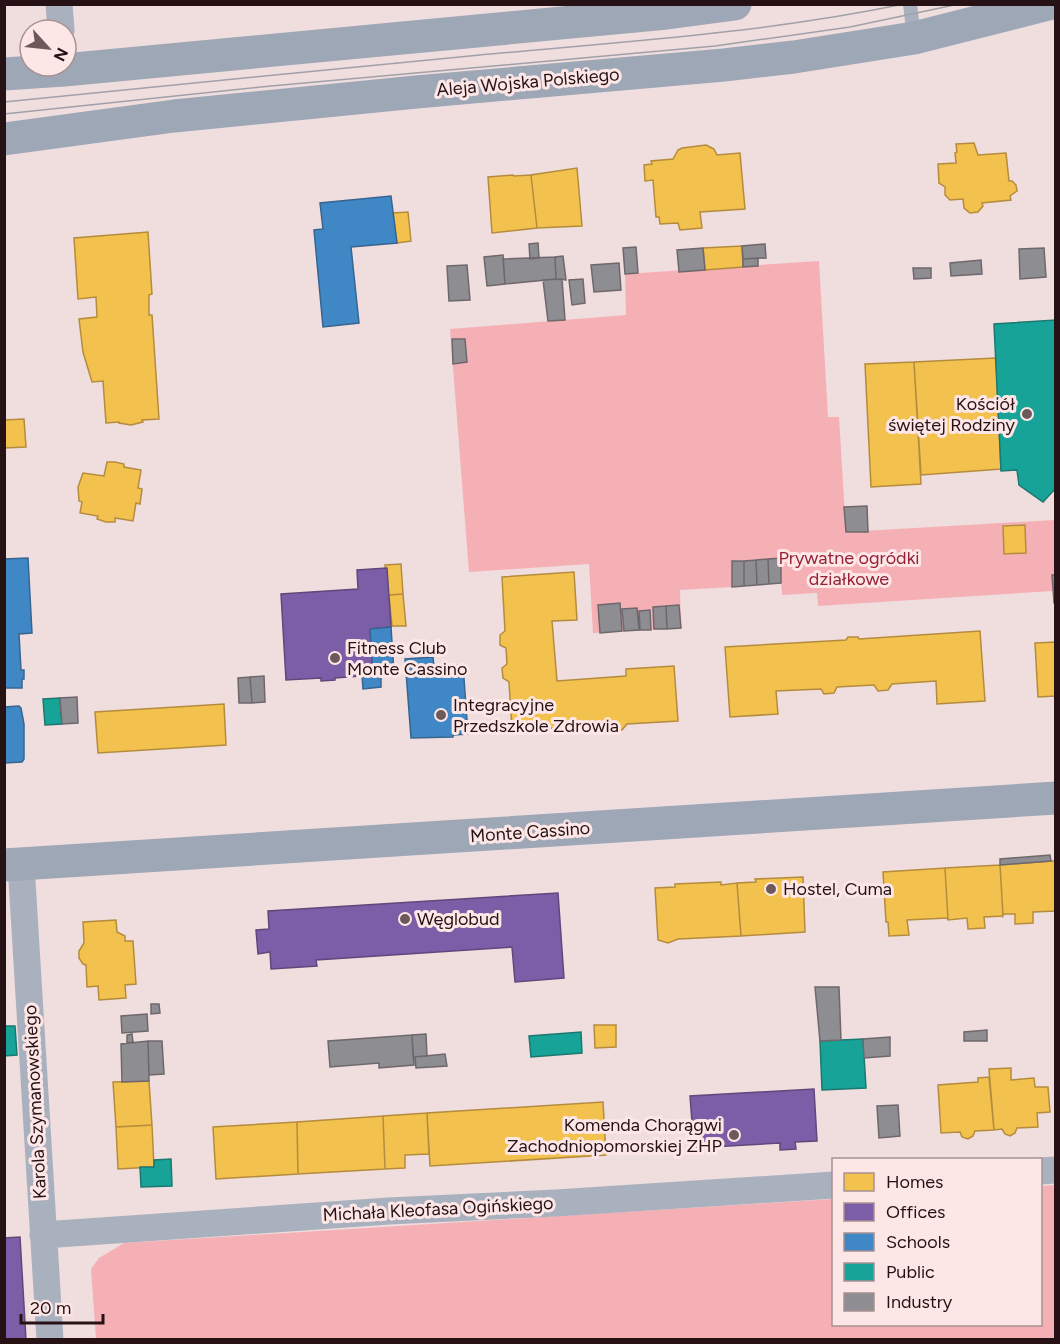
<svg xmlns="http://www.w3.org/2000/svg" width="1060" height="1344" font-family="Figtree,sans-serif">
<rect width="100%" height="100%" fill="#f0ddde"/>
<!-- green -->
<path fill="#f5b0b6" d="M819,261L828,417H839L846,532L1055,520L1056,575H1052L1053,591L818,606L817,593L782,595L780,558L732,561V587L680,590L681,628L593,633L589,564L469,572L450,329L626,315L625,274Z
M1055,1185V1339H96L91,1269L99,1258L124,1243L833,1199L834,1324H1040L1041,1186Z"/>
<!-- homes -->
<path fill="#f2c14e" stroke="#b58c3d" stroke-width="1.5" d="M974,143L978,155L1006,153L1009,181H1012L1016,185L1017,191L1010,196L1011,200L982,203L983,206L978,212L970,213L964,208L963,199L950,200L945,195V187L939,183L938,164L956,163L955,153L957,152L956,144Z
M706,145L714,149L717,155L740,153L745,209L700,212L702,228L680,230L678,223L660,224L659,217H656L653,180L645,181L644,165L652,164L651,161L673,159L678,150L682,148Z
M577,168L582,226L537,228L531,175Z
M513,175L514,176L531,175L537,228L492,233L488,177Z
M408,212L411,241L397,243L393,213Z
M148,232L152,294L149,295V315H152L159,419L142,420L143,422L131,425L119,423V422L106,423L103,381L92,382L83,352L79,319L97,317L96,297L78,299L74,238Z
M742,246L743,267L705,270L703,248Z
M996,358L1001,469L921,475L914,362Z
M914,362L921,484L871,487L865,364Z
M24,419L26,447L4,448V420Z
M107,462H115L124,464V467L141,470L138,488L142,489L140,504L136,503L133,521L115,518V522H106L97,519L98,516L80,513L82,502L79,501L78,487L83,473L104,476Z
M1025,525L1026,553L1004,554L1003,526Z
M401,564L403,594L388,595L385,565Z
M574,572L577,620L552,621L557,681L626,676V669L674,666L678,721L627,724L622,730H612L608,725L572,727L569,733H559L555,728L512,731L509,682L503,678L502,668L507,664L506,648L500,645V635L505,631L502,577Z
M403,594L406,626H392L389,595Z
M980,631L985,701L937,704L936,681L892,684L888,690L878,691L874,685L837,687L834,693L824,694L821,689L776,691L778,714L730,717L725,647L846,640L848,637H858L859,639Z
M1056,642V696L1038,697L1035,643Z
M224,704L226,745L98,753L95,712Z
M1051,861H1056V911L1033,912V923L1015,924V914H1004L1003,916L1000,865Z
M1000,865L1003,916L984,917L985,928L968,929L967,918L948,920L945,868Z
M945,868L948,920L947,918L907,920L909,935L889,936L888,922H886L883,872Z
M803,877L805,932L741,936L737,883L756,882L755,879Z
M721,882V885L737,883L741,936L678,939L668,943L658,940L655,888L675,887V884Z
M116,920L117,932L125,936V941H133L136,984L125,985L126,998L99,1000L98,986L87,987L86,965L83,964L79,958V951L84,943L83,922Z
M594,1025H616V1047L595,1048Z
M1011,1068V1080L1034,1078L1035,1087H1048L1050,1112L1037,1113L1038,1127L1017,1128L1015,1133L1010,1136L1005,1134L1002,1129L994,1130L989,1069Z
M989,1077L994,1130L975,1131L973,1136L968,1139L962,1137L960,1132L941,1133L938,1085L978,1082V1078Z
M149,1081L152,1125L116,1127L113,1082Z
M603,1102L606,1155L430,1166L427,1113Z
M427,1113L429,1154L405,1155V1168L385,1169L383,1116Z
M383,1116L385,1169L298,1174L297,1122Z
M297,1122L298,1174L216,1179L213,1127Z
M152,1125L154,1167L118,1169L116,1127Z"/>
<!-- offices -->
<path fill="#7b5ea7" stroke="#62477b" stroke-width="1.5" d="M387,568L391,627L370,629L373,675L335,678V680L321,681V678L286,680L281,594L358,589L357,570Z
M558,893L564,978L515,982L512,947L316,960L317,966L271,969L270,952L258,954L256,930L269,929L268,911Z
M814,1089L817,1141L795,1142L796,1149L780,1150V1143L694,1148L690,1096Z
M20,1237L26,1340H4V1238Z"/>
<!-- schools -->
<path fill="#3f88c5" stroke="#386590" stroke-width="1.5" d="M391,196L397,243L351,247L359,323L323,327L314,230L323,229L320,203Z
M28,558L32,633L19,634L21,670H24V679H22V688H4V559Z
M391,627L394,673L381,674V687L363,689L362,676L373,675L370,629Z
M433,657L434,667L463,665L468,734L453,735V737L411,738L405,659Z
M19,706L21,708L24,724V759L22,762L5,763L4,707Z"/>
<!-- public -->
<path fill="#17a398" stroke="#1c7870" stroke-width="1.5" d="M1056,320V488L1043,502L1019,485L1017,470L1001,471L994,324Z
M60,698L62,724L45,725L43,699Z
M4,1026H15L17,1055L4,1056Z
M581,1032L582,1053L531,1057L529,1036Z
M863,1039L866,1088L822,1090L820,1041Z
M171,1159L172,1186L141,1187L140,1167H154V1160Z"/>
<!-- industry -->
<path fill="#8d8d92" stroke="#6e686c" stroke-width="1.5" d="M538,243L539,258L530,259L529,244Z
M765,244L766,258L743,259L742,246Z
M636,247L638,273L625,274L623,248Z
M703,248L705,270L679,272L677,250Z
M1044,248L1046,277L1020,279L1019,249Z
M503,255L505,284L487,286L484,257Z
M563,256L566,280L556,279L555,257Z
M555,257L556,279L505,284L503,259Z
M758,258V266L743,267V259Z
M981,260L982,274L951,276L950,263Z
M619,263L621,290L594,292L591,265Z
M467,265L470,300L449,301L447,266Z
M913,268H931V278L914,279Z
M562,279L565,320L548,321L543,280Z
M583,279L585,303L572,305L569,280Z
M452,339H465L467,362L453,364Z
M867,506L868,532H846L844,507Z
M781,558V583L769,584L768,559Z
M768,559L769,584L757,585L756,560Z
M756,560L757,585L744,586V561Z
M732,561H744V586L732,587Z
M1052,575H1056V603H1054Z
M620,603L622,631L600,633L598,605Z
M679,605L681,628L667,629L666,606Z
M666,606L667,629H654L653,607Z
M637,608L639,630L624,631L622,609Z
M650,610L651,630H640L639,611Z
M264,676L265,702L252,703L250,677Z
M250,677L252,703H239L238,678Z
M77,697L78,723L62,724L60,698Z
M1050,855L1051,861L1000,865V859Z
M815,987H839L841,1040L820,1041Z
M151,1004H159L160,1013L151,1014Z
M147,1014L148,1031L122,1033L121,1016Z
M987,1030V1041H964V1032Z
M132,1034L133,1042L127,1043V1035Z
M426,1034L427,1056L413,1057L412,1035Z
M412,1035L414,1065L379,1068V1063L330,1067L328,1041Z
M890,1037V1056L864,1058L863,1039Z
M148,1041H162L164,1074L149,1075Z
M148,1041L149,1081L122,1082L121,1044Z
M445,1054L447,1066L416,1068L415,1057Z
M898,1105L900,1136L879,1138L877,1106Z"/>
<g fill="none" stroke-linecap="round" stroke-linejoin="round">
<!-- lane -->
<path stroke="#a9b1be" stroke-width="14" d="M910,4L914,38"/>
<!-- street -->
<path stroke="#a9b1be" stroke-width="27" d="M59,4L61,30
M21,864L50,1340
M1040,1171L1056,1170
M43,1235L389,1211L556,1203L834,1185"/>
<!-- secondary -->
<path stroke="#9ea7b6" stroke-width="33" d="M4,74L64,70L667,13L735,4
M4,139L174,116L416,92L724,65L794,57L914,38L1048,4
M4,865L1056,798"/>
<!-- tram -->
<path stroke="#a0a1a8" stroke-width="1.5" d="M4,102C163,86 321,70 480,55C622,42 764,33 904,4
M4,114L271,86L715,46L850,27L959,4"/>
</g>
<!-- markers -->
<g fill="#6d595b" stroke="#fde6e6" stroke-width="2">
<circle cx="1027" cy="414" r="6"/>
<circle cx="335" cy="658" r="6"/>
<circle cx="441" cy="715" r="6"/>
<circle cx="771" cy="889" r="6"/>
<circle cx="405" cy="919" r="6"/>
<circle cx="734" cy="1135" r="6"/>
</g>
<g text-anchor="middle" stroke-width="6" stroke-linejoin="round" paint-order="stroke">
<!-- street labels -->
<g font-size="18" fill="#261214" stroke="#fde6e6">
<text transform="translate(528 82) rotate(-5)" y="6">Aleja Wojska Polskiego</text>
<text transform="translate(530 832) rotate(-4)" y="6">Monte Cassino</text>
<text transform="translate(35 1102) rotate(-93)" y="6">Karola Szymanowskiego</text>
<text transform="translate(438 1209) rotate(-3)" y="6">Michała Kleofasa Ogińskiego</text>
</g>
<!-- poi labels -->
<g font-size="18" fill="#261214" stroke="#fde6e6" text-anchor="start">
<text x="1015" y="410" text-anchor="end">Kościół<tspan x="1015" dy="21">świętej Rodziny</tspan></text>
<text x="347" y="654">Fitness Club<tspan x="347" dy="21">Monte Cassino</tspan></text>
<text x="453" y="711">Integracyjne<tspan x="453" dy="21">Przedszkole Zdrowia</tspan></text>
<text x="783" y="895">Hostel, Cuma</text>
<text x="417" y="925">Węglobud</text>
<text x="722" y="1131" text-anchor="end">Komenda Chorągwi<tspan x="722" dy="21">Zachodniopomorskiej ZHP</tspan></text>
</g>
<!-- park labels -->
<g font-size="18" fill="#962037" stroke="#fde6e6">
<text x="849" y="564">Prywatne ogródki<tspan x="849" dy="21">działkowe</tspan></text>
</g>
</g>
<!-- border -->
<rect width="1060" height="1344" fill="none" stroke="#261214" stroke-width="12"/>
<!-- legend -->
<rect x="832" y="1158" width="210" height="168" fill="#fde6e6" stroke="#a79192" stroke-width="1.5"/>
<rect x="844" y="1173" width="30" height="18" fill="#f2c14e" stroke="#a79192" stroke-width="1.5"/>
<text x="886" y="1188" font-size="18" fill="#261214">Homes</text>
<rect x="844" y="1203" width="30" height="18" fill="#7b5ea7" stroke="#a79192" stroke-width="1.5"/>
<text x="886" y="1218" font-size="18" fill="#261214">Offices</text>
<rect x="844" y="1233" width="30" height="18" fill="#3f88c5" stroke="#a79192" stroke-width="1.5"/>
<text x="886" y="1248" font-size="18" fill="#261214">Schools</text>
<rect x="844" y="1263" width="30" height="18" fill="#17a398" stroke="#a79192" stroke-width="1.5"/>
<text x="886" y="1278" font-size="18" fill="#261214">Public</text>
<rect x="844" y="1293" width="30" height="18" fill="#8d8d92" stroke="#a79192" stroke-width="1.5"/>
<text x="886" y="1308" font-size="18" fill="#261214">Industry</text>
<!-- north arrow -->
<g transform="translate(48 48) rotate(117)"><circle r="28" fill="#fde6e6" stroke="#a79192" stroke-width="1.5"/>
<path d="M0-4.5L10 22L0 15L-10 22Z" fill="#6d595b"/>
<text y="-9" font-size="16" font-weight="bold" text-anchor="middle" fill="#261214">N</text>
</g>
<!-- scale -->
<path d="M21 1314v9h82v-9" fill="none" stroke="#261214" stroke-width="3"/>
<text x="30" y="1314" font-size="18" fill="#261214" stroke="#fde6e6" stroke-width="4.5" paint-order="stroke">20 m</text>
</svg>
